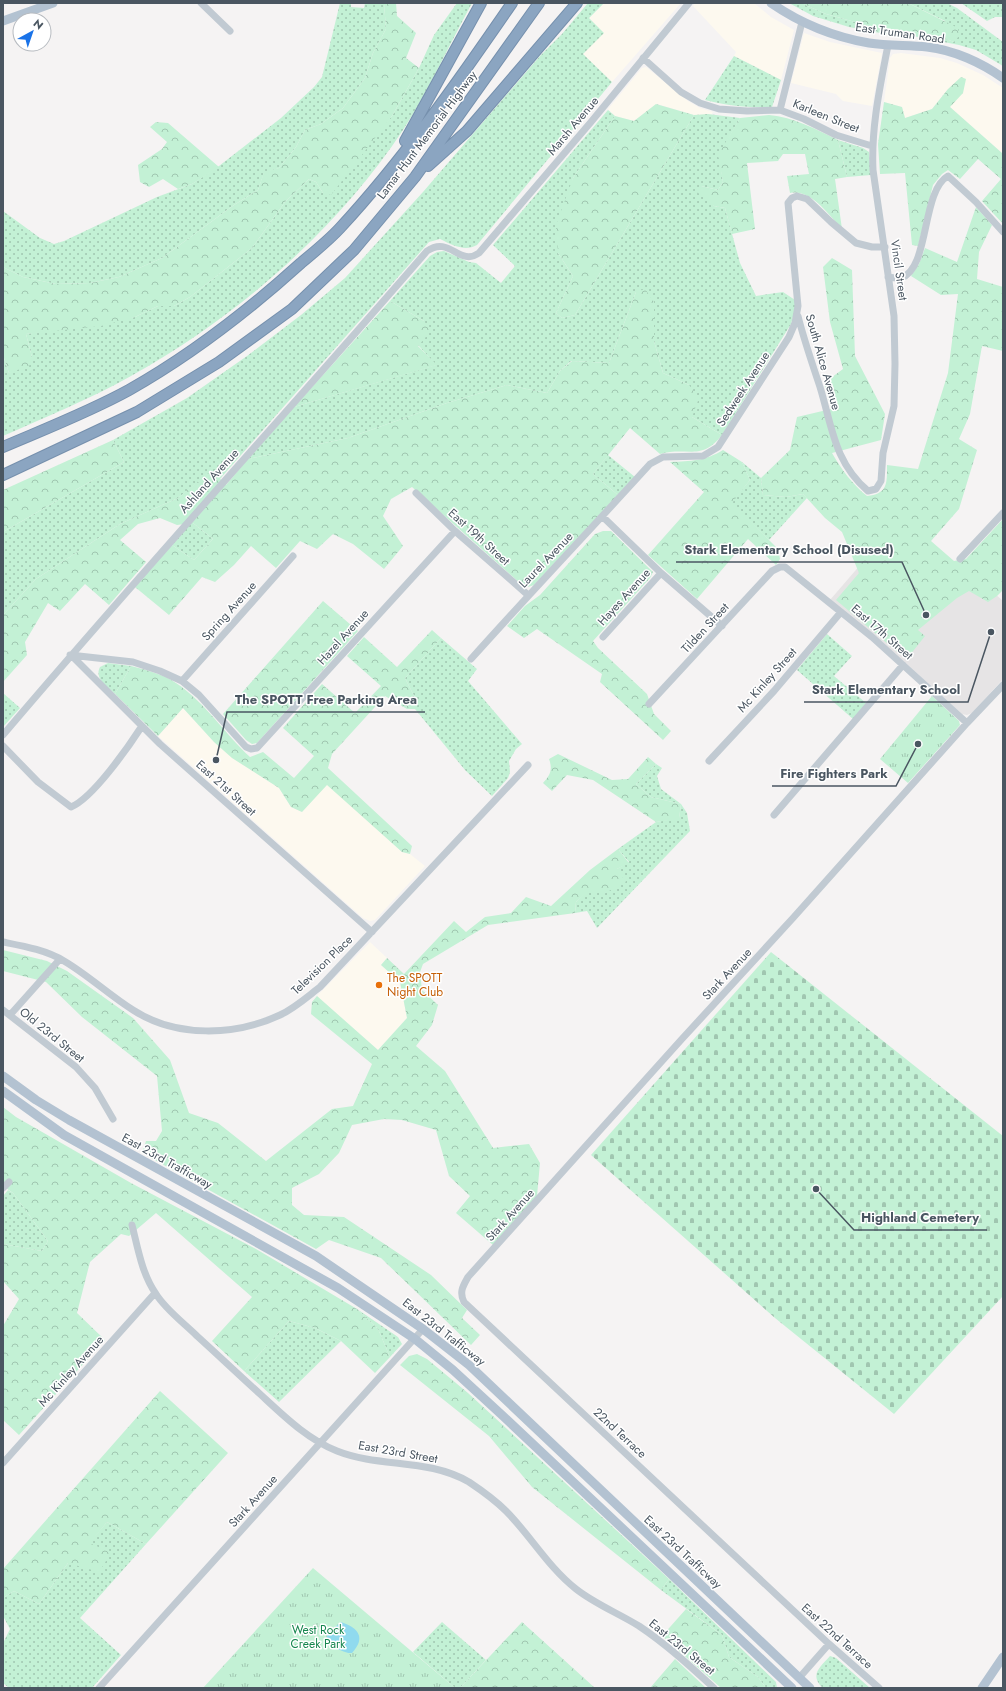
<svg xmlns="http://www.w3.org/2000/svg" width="1006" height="1691" font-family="Jost,sans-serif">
<defs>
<pattern id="grass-dots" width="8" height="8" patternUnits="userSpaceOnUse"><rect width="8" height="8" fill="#c3f1d5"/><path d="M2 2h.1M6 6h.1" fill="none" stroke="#a0c6b0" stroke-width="1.8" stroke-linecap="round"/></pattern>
<pattern id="forest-crowns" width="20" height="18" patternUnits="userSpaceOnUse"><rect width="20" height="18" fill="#c3f1d5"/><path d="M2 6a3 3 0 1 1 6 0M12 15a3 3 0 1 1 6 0" fill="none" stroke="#a0c6b0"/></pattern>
<pattern id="cemetery-stones" width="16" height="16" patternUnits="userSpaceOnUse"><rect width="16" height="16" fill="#c3f1d5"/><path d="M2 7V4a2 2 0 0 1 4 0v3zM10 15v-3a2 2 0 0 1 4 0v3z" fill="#a0c6b0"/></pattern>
<pattern id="park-tufts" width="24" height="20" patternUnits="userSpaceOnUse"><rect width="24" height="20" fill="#c3f1d5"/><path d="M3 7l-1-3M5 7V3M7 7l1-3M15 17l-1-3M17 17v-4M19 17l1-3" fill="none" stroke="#a0c6b0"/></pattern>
</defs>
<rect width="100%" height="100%" fill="#f5f3f3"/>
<!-- commercial -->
<path fill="#fdf9ef" d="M604,3H681L612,82L583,54L603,33L589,18Z
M695,3H754L771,17L794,30L781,80L734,56L736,52L693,6Z
M804,33L830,42L882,53L872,106L843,101L836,94L791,83Z
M901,53L940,58L957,63L983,75L1003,88L1002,153L950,107L948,89L932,109L905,118L902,107L884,102L890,58L893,54Z
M646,67L688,101L700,108L713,112L711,115H694L657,104L634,121L615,116L608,109L642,68Z
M183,708L214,742L233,758L279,788L291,807L302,812L327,784L402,852L410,854L425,866L375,920L370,921L363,918L158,736Z
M370,942L387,958L381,965L400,982L407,1018L378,1050L317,996Z"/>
<!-- education -->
<path fill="#e6e4e5" d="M899,520L956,569L961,564L1003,601V679L972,713L967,715L962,714L908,665L830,600Z"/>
<!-- grass -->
<path fill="url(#grass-dots)" d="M340,3H351V7L364,8L365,3H384L386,29L373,53L365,78L343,108L321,124L305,130L296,147L279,168L264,173L258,190L234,205L162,258L119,277L90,283L56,284L23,277L3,267V211L40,238L54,244L64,241L157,197L192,184L219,166L281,118L314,87L322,77Z
M457,3H472C449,45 429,90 403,130C336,231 237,317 131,376C90,399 46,417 3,436V355L9,373L32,357L26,334L135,317L158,306H174L190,297L252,248L285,202L309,179L316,182L323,193L392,116L419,68L434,35Z
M588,3H604L589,18L604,33L583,54L612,82L477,245C465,252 452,245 440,239L429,242L219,480L212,471L178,498L120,524L36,579L3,615V532L124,462L113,440L187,398L247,356L301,315L345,278L423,192L540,56L562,34Z
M789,3H801L826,14L866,25L880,33L912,31L938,36L954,42L945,21L908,3H947L957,8L1003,42V66L976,50L959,45L913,36L885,34L849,27L813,16Z
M961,3H1003V17H995L987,21Z
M734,56L781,80L772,107C748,108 729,106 705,100Z
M608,110L615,116L573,178L558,253L573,276L556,313L562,318L575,315L694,115L708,114L740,118L719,155L723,182L718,190L701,186L714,206L725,208L740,263L756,296L783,292L795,300V309L791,324L722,435L692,417L689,385L663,373L654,341V302L636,292L609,363L571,361L560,371L547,393L507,385L447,403L348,438L248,459L294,407L436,365L418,345L424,321L390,301L430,256L437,252L444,251L469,262L476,263L501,283L515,266L493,245Z
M838,140L863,148L869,152L871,175L847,177Z
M608,455L635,477L618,495L593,474Z
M742,462L761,478L763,495L786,497L803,494L807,498L769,540L731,503L750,480Z
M190,523H193L213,539L194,560L172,545Z
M827,634L852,656L834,676L866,703L853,719L797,670Z
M441,638L477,669L468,681L522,744L516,749L509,761L510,772L508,778L492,796L465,770L415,709V698L405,678Z
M108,663L131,666L115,694C107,686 94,679 100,667Z
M3,693L20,708L3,727Z
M656,764L662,768L657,776L661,789L681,804L687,813L690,831L597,928L587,911L575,913L576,902L586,892L605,893L617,869L629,862L618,849L656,822L679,818L681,804L651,797L636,784Z
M8,1190L13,1193L48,1241L42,1251L3,1244V1196Z
M357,1309L398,1337L402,1344L390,1357L378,1329Z
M289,1321L315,1328L341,1341L279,1402L244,1371Z
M107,1522L146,1544L80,1618L121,1655L92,1688H9L3,1683V1643L10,1629L3,1616V1598L14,1591L39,1604L68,1563L89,1543Z
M669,1579L776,1682L777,1688H766L758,1677L729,1657L722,1635L661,1590Z
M442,1622L486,1660L460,1688H455L413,1652Z
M830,1656L836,1658L870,1688H823C809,1675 820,1667 830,1656Z"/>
<!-- forest -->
<path fill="url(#forest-crowns)" d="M384,3H396L397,16L416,33L406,58L419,68L392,116L331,195L323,193L316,182L309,179L285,202L252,248L190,297L174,306H158L135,317L101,326L26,334L32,357L29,366L9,373L3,355V267L23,277L56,284L90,283L119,277L162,258L234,205L258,190L264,172L279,168L296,147L305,130L321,124L343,108L365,78L373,53L386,29Z
M801,3H908L958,28L959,36L954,42L938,36L912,31L880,33L866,25L826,14Z
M961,77L966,79L963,93L950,107L1002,153L1003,152V224L982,201L1001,179L978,159L960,179L948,170L942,174L933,185L918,246L912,245L905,173L880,174L878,144L884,102L902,107L905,118L932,109L948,89Z
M656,104L694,115L575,315L562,318L556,313L573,276L558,253L556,225L573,178L615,116L634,121Z
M769,115C794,117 815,129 838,140L847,177L835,179L842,229C829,215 811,189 790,193L787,176L809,174L805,154H783L778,161L747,163L755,229L732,234L725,208L714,206L697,192L701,186L718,190L723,182L718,155L740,118Z
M156,122L168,123L219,167L192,184L178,189L163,179L149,187L140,182L138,165L162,149L167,142L150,127Z
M976,207L992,225L979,252L977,279L1003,287V351L982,346L970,414L959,439L977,450L959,509L931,541L954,561L966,559L1003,519V590L997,596L988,602L969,591L957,598L918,630L925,636L910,655H901L836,600L859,573L842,532L825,518L803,494L786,497L763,495L761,478L790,450L797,417L831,409L824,383L843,369L830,322L823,267L832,258L852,270L855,356L885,414L881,440L832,453C842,470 852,484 867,496C888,494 887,483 887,465L918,469L948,373L958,294L941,295L911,276L919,264L925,248L957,262Z
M645,289L654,302V341L663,373L689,385L699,398L692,417L722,435C701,462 687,446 660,454L630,428L593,474L618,495L534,585L528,587L522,585L412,487L391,499L383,516L403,546L384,569L353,544L333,534L317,549L300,541L276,568L251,546L234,565L215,582L202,577L169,615L135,587L172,545L194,560L213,539L193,523L177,525L160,518L138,524L120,540L146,562L109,605L85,584L60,611L48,603L25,642L27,655L3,682V615L36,579L120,524L178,498L212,470L226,485L248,459L348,438L447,403L507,385L547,393L560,371L572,361L609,363L636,292Z
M390,301L424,321L431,331L418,346L437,365L294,407Z
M113,440L124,462L3,532V490Z
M723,450L742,462L750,480L732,503L778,549L780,559L776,565L748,539L697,599L648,555L704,492L670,462C691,461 705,461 723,450Z
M603,531H611L653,572L650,578L593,641L598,648L647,694L654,714L671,731L663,740L600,682L602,674L537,629L524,638L507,626L525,606L540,595L595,534Z
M323,601L358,631L257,743L252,744L246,740L223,714Z
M432,630L441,638L405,678L415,698V709H407L385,696L332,754L328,768L412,846L410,854L402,852L327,785L302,812L291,807L279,788L232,758L214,742L183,708L158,736L115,694L131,666C146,670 163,674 176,683C206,703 224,733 250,757L263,752L294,778L314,756L283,728L322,684L355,713L381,686L347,656L364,637L397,667Z
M558,754L612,780L628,779L648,757L656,764L636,784L651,797L681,804L679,819L656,822L593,780L567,775L552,791L543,783C550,775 553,770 549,759Z
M618,849L629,863L617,869L626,882L605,893H586L576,902L575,913L488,925L423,964L420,972L422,990L438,1005L432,1025L416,1046L445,1071L493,1148L529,1144L540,1163L537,1196L493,1245L456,1213L470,1196L449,1176L436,1130L402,1120L384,1119L352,1125L339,1153L319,1174L292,1188V1205L304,1215L344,1217L431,1275L467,1310L462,1318L480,1335L471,1345L381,1258L329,1240L316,1249L142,1153L146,1141H156L162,1131L157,1076L82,1017L46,982L3,971V950L47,961L67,971L133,1018L170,1060L189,1113L218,1123L266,1161L332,1109L353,1106L372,1064L311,1014L312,1002L317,996L378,1050L407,1018L400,982L381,965L387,958L404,974L454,921L466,932L485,917L511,913L526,897L551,906L590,870Z
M3,1107L16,1117L131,1183L256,1249L357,1309L378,1329L390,1357L375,1373L341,1341L315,1328L289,1321L244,1371L212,1341L252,1297L156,1213L129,1236L121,1234L90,1262L77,1313L105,1340L19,1435L3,1420V1326L19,1299L3,1281V1244L42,1251L48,1241L13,1193L3,1186Z
M417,1354L427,1359L468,1393L669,1579L661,1590L532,1487L489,1436L400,1365L409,1356Z
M160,1391L228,1453L146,1544L107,1522L90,1543L111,1553L99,1572L68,1563L39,1604L14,1591L3,1598V1569Z
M686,1609L722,1635L729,1657L758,1677L766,1688H721L662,1636Z
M522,1622L595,1688H460Z
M675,1659L706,1688H650Z"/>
<!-- cemetery -->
<path fill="url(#cemetery-stones)" d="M771,952L1003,1136V1296L894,1414L775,1318L591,1155Z"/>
<!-- park -->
<path fill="url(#park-tufts)" d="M932,696L959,721L960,725L908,783L880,759Z
M313,1568L455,1688H203Z"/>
<!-- water -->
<path fill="#90daee" d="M341,1622C359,1628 366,1638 352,1653C346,1654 338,1648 331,1647L326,1640L328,1633Z"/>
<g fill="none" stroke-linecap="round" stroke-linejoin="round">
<defs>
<path id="highway" d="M405,141L481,3
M428,166L467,131L577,3
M3,447C45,429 89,412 129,390C191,355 249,310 301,263C314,252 328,241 340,228C403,160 459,80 512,3
M3,475L137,412L219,362L292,309L354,250L415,177L539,3"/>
</defs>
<!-- highway casing -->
<use href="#highway" stroke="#7690ad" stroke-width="12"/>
<!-- minor -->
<path stroke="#c1cad2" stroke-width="7" d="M201,3L230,31
M643,58L681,92L700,103L719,109L747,111L780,110L804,119L836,135L872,146
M780,110L802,22
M888,277C892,277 897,279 901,278C930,269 921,191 948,176L976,202L1003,232
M798,316C804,340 812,363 820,387C832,426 834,462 868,491L876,489L881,481L883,453L894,406L895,364L894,316L873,170C871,127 880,87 888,45
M416,493L455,531L528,595
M603,517L661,573L722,626
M960,559L1003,513
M603,637L661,573
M70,655L133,662L160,671L182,681L199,695L246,747L251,749L257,748L455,531
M71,655L160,744L372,932
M471,659C530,593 591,529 650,464L663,457L703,456L718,447L789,337L795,323L798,306L788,203L792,198L797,196L807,199L831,222L856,243L872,247H885
M182,681L293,556
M649,704L772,571L780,567H785L872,637L967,723
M3,735C142,571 287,413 427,251C450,235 459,267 479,253L591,122L689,3
M3,746L38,782L71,807C93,798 129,746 142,726
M709,761L774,691L841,612
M774,815L903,665
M3,942C23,946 46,950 64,961C88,975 109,995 133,1010C176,1038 235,1036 280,1015C295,1008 307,997 320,987L528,765
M3,1010L76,1067L95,1088L113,1119
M10,1015L60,959
M3,1188L9,1182
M132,1225C138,1249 142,1274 156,1294C166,1310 184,1323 197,1336C218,1355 239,1375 260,1394C284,1416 307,1439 337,1451C380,1468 428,1458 469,1482C481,1490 495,1500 506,1511C530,1535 548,1567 576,1589C595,1604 618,1613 639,1626C666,1644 690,1666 714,1688
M3,1463L155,1293
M799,1678L829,1644
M99,1688L423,1329
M879,1688L829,1644L464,1302C459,1292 463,1286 468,1277L681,1040L793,918L967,723L1003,685"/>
<!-- major -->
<path stroke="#b3c2d1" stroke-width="9" d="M771,3C800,23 834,37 869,43C889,46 908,45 927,47C954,50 982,63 1003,78
M3,21L53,3
M3,1076L36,1100L69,1120L316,1256L423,1329L469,1365L810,1688
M3,1091L64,1135L338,1288L415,1339L453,1370L503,1416L792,1688
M982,1688L1003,1657"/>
<!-- highway -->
<use href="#highway" stroke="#8ba5c1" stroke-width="10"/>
</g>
<!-- markers -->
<circle fill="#e8710a" stroke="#fff" stroke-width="1.5" cx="379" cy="985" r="4"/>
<g text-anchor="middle" stroke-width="3" stroke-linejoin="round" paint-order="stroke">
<!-- street labels -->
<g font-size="12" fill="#4a5661" stroke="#fff">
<text transform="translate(900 33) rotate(8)" y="4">East Truman Road</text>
<text transform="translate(826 116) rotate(22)" y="4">Karleen Street</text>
<text transform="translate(573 126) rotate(-50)" y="4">Marsh Avenue</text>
<text transform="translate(427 135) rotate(-53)" y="4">Lamar Hunt Memorial Highway</text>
<text transform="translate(899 270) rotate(82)" y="4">Vincil Street</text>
<text transform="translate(823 362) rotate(74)" y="4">South Alice Avenue</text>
<text transform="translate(743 389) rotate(-57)" y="4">Sedweek Avenue</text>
<text transform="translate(209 481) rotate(-48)" y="4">Ashland Avenue</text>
<text transform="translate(479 537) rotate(42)" y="4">East 19th Street</text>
<text transform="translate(546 560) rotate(-46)" y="4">Laurel Avenue</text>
<text transform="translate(624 597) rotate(-48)" y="4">Hayes Avenue</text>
<text transform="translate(229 611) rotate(-48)" y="4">Spring Avenue</text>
<text transform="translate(705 628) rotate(-47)" y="4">Tilden Street</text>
<text transform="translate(882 632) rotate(41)" y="4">East 17th Street</text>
<text transform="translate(343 637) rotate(-48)" y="4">Hazel Avenue</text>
<text transform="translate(767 680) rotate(-48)" y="4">Mc Kinley Street</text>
<text transform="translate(226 788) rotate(42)" y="4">East 21st Street</text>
<text transform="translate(322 965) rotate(-44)" y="4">Television Place</text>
<text transform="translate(727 974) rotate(-47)" y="4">Stark Avenue</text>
<text transform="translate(52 1035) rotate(39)" y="4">Old 23rd Street</text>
<text transform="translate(167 1161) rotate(29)" y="4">East 23rd Trafficway</text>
<text transform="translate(510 1215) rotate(-48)" y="4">Stark Avenue</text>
<text transform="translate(444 1332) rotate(38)" y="4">East 23rd Trafficway</text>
<text transform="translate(71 1371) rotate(-48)" y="4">Mc Kinley Avenue</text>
<text transform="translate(620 1433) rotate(43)" y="4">22nd Terrace</text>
<text transform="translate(398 1452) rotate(10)" y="4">East 23rd Street</text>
<text transform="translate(253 1501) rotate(-48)" y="4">Stark Avenue</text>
<text transform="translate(683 1552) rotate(43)" y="4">East 23rd Trafficway</text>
<text transform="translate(837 1636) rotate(42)" y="4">East 22nd Terrace</text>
<text transform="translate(682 1647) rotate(39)" y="4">East 23rd Street</text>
</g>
<!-- food labels -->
<g font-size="12" fill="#c56008" stroke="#fff" text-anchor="start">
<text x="387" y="982">The SPOTT<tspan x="387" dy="14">Night Club</tspan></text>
</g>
<!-- park labels -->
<g font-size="12" fill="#17864f" stroke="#fff">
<text x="318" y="1634">West Rock<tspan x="318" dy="14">Creek Park</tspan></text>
</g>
</g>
<!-- callouts -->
<path fill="none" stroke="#4a5661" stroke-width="1.5" d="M926 615L902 562H676M991 632L968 702H804M216 760L227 712H425M918 744L896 786H772M816 1189L854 1230H987"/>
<g fill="#4a5661" stroke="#fff" stroke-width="1.5">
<circle cx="926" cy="615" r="4"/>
<circle cx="991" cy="632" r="4"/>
<circle cx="216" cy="760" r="4"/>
<circle cx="918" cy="744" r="4"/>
<circle cx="816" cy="1189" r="4"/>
</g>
<g font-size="13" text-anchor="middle" font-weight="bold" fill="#4a5661" stroke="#fff" stroke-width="3" stroke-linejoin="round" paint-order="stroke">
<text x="789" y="554">Stark Elementary School (Disused)</text>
<text x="886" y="694">Stark Elementary School</text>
<text x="326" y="704">The SPOTT Free Parking Area</text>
<text x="834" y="778">Fire Fighters Park</text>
<text x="920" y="1222">Highland Cemetery</text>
</g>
<!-- border -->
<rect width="1006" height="1691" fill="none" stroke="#4a5661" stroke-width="8"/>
<!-- north arrow -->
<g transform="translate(32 32) rotate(40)"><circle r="19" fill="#ffffff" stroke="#b7bbc0"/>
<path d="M0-3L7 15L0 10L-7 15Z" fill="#1a73e8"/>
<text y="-6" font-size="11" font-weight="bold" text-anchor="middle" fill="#4a5661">N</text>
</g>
</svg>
